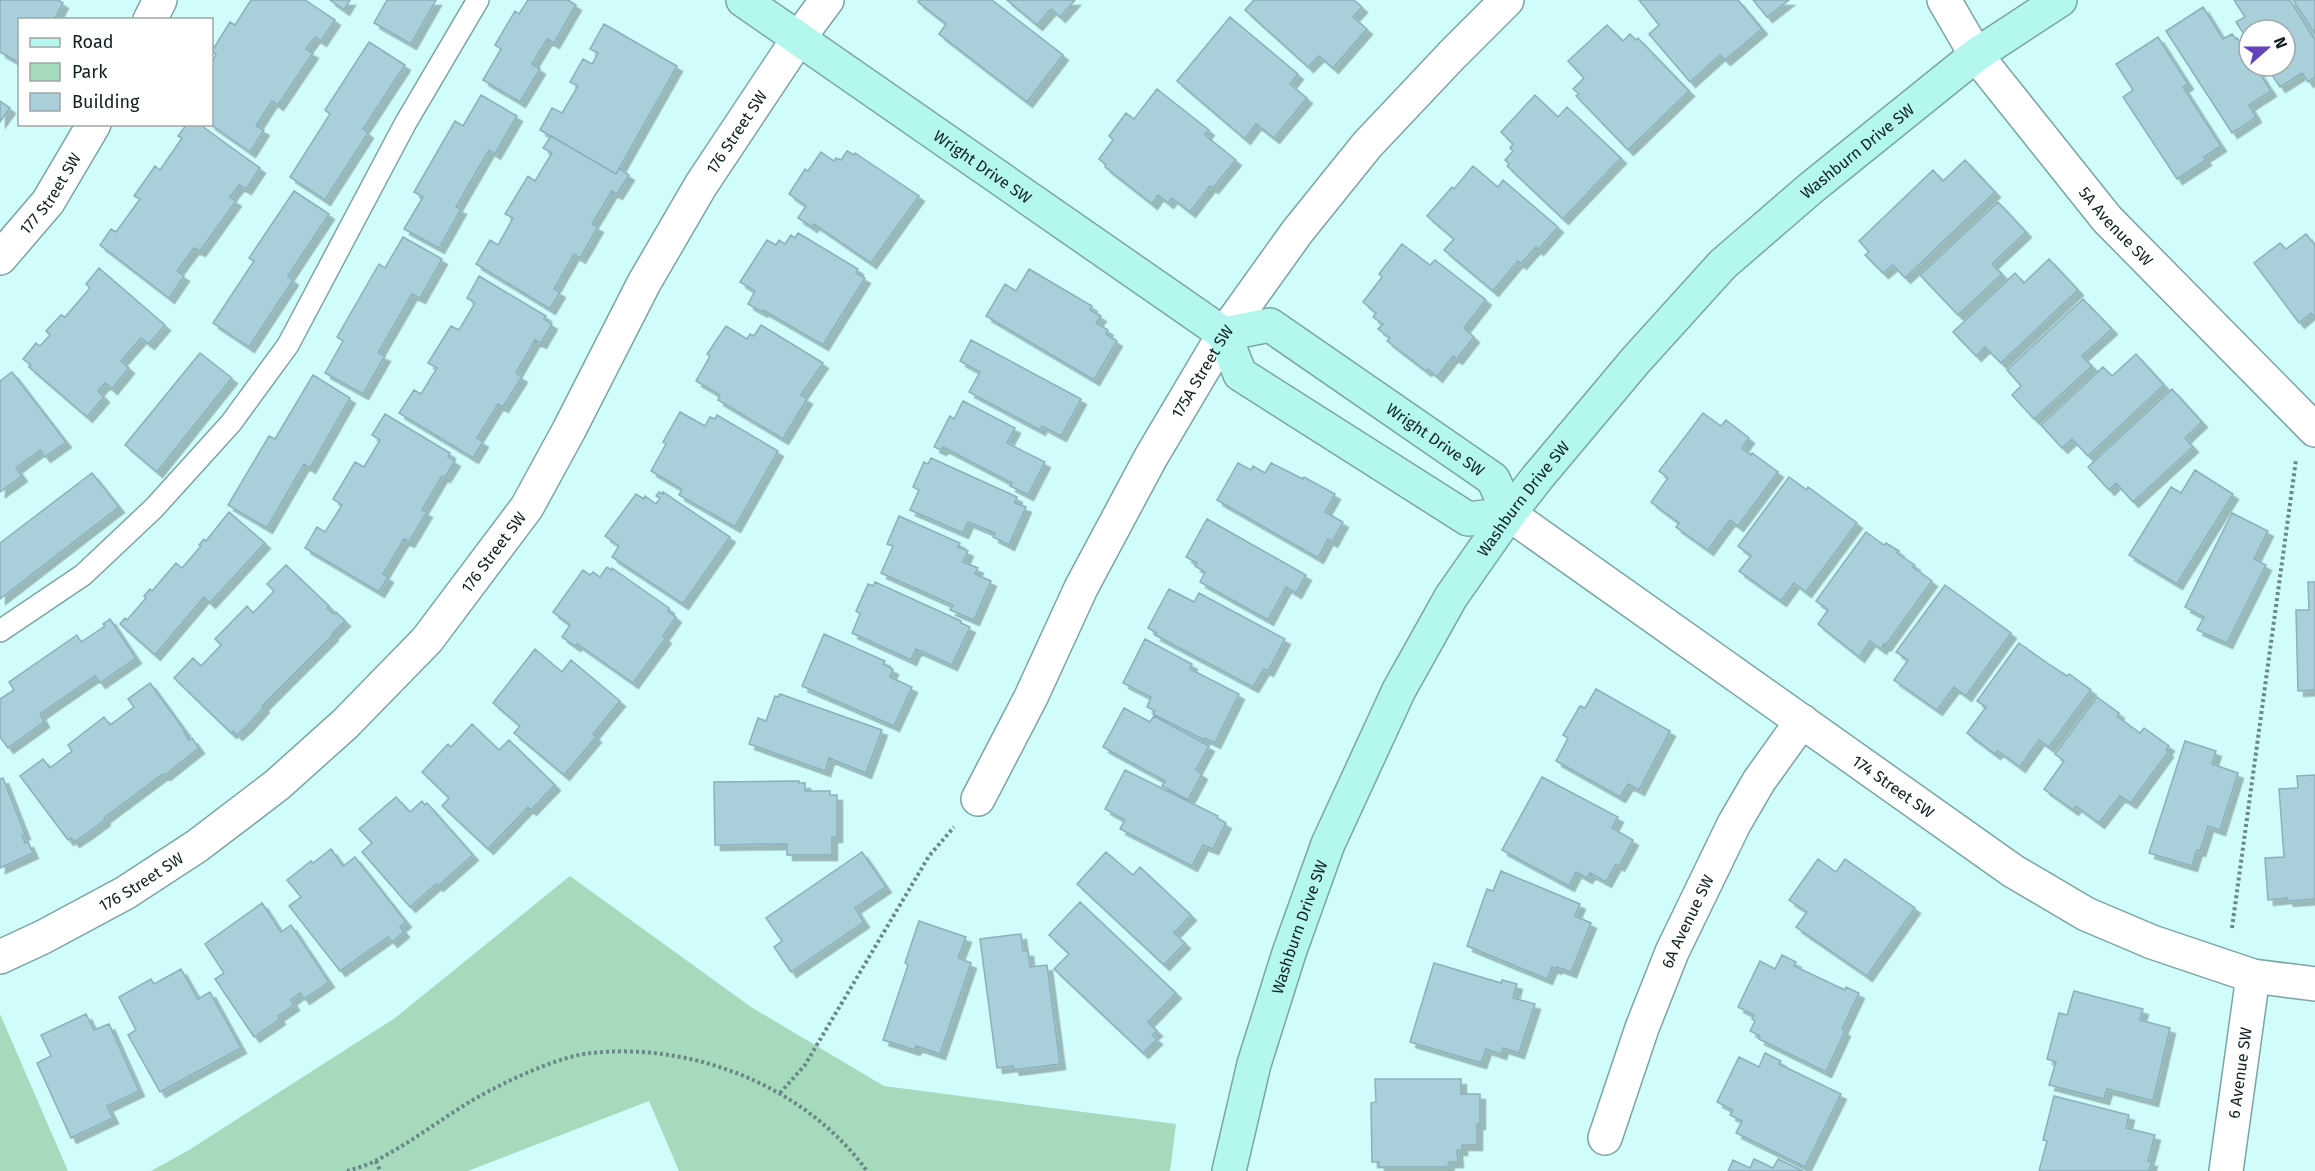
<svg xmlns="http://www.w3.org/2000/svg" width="2315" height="1171" font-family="'Fira Sans',sans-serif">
<defs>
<filter id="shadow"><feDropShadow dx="5.5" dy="5.5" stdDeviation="0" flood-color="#0004"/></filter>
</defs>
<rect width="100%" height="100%" fill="#d1fcfc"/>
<!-- green -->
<path fill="#a5dbbc" d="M570,876L751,1007L884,1086L1176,1124L1170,1171H679L649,1101L468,1171H151L189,1150L395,1018Z
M0,1014L68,1171H0Z"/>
<!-- building -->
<path fill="#a8cfda" stroke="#8ab0bb" stroke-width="1.5" filter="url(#shadow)" d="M0,0H58L63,3L54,20H20V63L0,52Z
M251,0H305L335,20L321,41L315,37L306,49L313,53L278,105L272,101L256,126L264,130L250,152L210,124H212V62L216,55L212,51L230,22L235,25Z
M330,0H350L344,10Z
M387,0H436L411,44L374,23Z
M528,0H568L576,5L554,43L547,39L532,64L540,69L520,102L483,80L501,49L495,45L515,11L519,14Z
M919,0H992L1063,55L1027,102L939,34L946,24L918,2Z
M1007,0H1075L1060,17L1051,9L1037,25Z
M1254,0H1354L1362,7L1353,17L1367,29L1333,68L1319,56L1308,67L1245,10Z
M1639,0H1738L1762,29L1725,60L1720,55L1690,82L1649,34L1659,25Z
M1753,0H1789L1767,17Z
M2234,0H2290L2315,40V77L2308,82L2302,73L2280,87L2266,66H2285V30H2249V42L2236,22L2245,17Z
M2293,0H2315V34Z
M2203,7L2223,39L2232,34L2236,39L2237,38L2249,56V66H2255L2271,91L2249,105L2256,117L2232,133L2166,31Z
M1230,17L1298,74L1290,84L1307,98L1274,138L1256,124L1245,139L1177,81Z
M604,24L677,66L616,174L540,130L552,108L562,113L578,86L570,82L583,59L592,64L598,53L590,49Z
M1607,25L1623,41L1630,34L1636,40L1638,38L1689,91L1628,150L1576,96L1579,94L1573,89L1584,78L1568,61Z
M2158,37L2188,84L2183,87L2221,146L2204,157L2206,160L2177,179L2123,97L2133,90L2116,64Z
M369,42L405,65L363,129L368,133L325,200L290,177L330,114L325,110Z
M1157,89L1209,130L1205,135L1236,160L1213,188L1210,186L1190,212L1172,198L1168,203L1158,195L1152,204L1105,167L1106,165L1099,159L1113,140L1109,136L1126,113L1134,119Z
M481,95L517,116L495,154L489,150L456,207L461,209L439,248L404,229L423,197L414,192L455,121L463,126Z
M1535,95L1558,117L1567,107L1621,158L1563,219L1507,166L1509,164L1505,160L1513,151L1510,148L1513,144L1501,132Z
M0,101L10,108L0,122Z
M187,124H199L260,168L246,189L239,185L230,197L236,201L200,251L194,248L177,271L184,276L169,298L100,245L111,229L116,232L140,199L134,196L155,166L160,170L182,138L178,136Z
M551,136L616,174L621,166L620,169L629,175L617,194L612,191L592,224L598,227L580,258L574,254L554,289L560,292L550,309L476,264L490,240L498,245L513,218L505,214L528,176L535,181L552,153L543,148Z
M847,151L854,155L855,153L919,196L871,263L814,224L812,227L798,218L806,206L789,194L805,169L808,171L821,152L834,161L836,158L841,160Z
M1965,160L1995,192L1905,278L1893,265L1883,273L1865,255L1869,252L1859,241L1933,170L1943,181Z
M1473,166L1498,187L1503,180L1558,227L1538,250L1536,247L1521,264L1518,261L1493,291L1444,250L1454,239L1427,216L1452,187L1454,189Z
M294,191L329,214L288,276L293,280L249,347L213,323L254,261L249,258Z
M1998,202L2026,232L1992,264L2002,274L1958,315L1920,275Z
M798,233L858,269L856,273L865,278L823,345L763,310L762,312L748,304L755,291L740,282L767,240L776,245L779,240L785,244L791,235L795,238Z
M2306,234L2315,245V318L2311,313L2299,323L2254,263L2280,243L2286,249Z
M403,237L442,259L420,298L412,294L378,353L385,356L363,394L325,373L343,341L337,337L379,264L385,268Z
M1402,244L1430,265L1435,260L1486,300L1464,328L1474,337L1457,359L1453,356L1437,377L1428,369L1426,371L1387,341L1390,338L1378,329L1383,324L1373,317L1376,313L1363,302L1382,277L1379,274Z
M2049,259L2078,290L2001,363L1985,347L1976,356L1953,332L2015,273L2024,283Z
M99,268L165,325L149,344L141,338L121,361L129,368L112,389L105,383L98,391L104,397L87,417L29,367L31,365L23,359L36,343L40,346L50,335L46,331L61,315L65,317L90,288L86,284Z
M1029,269L1092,306L1090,310L1101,316L1096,323L1108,330L1106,334L1117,341L1094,380L986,316L1005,284L1016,291Z
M479,276L546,316L544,319L552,324L541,343L535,340L516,373L522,377L503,407L498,404L477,438L483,442L473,458L399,413L414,390L421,394L437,368L428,363L451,326L459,330L475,303L467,298Z
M2083,299L2112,329L2082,356L2092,366L2034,419L2012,395L2021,386L2007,370Z
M761,325L823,363L801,395L807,399L783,439L718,400L720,395L696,381L710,356L707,354L726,326L747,339L750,334L754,336Z
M971,340L1081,399L1061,436L1042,426L1040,430L969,392L980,372L960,361Z
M200,353L232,378L157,472L125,445Z
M2136,354L2164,385L2088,456L2072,439L2062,448L2041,425L2103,367L2112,376Z
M12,372L66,442L45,457L40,450L16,468L22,476L0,492V381Z
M313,375L350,398L310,468L304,464L267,528L228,505L269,436L275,439Z
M2172,389L2202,422L2185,438L2193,447L2133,502L2116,483L2109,490L2088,467Z
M963,401L1015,428L1007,443L1045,462L1028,495L1010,486L1012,483L943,447L941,450L934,447L950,416L954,419Z
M680,412L705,426L710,417L715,419L717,415L778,451L735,527L679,495L682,489L651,471L666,444L663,442Z
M1703,413L1721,426L1726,420L1749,438L1742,448L1751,455L1752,453L1778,472L1738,526L1730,520L1708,550L1676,527L1679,523L1651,502L1668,478L1659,471Z
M385,414L450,453L448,457L455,461L445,477L442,476L422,510L427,512L409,542L404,539L383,574L388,577L379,592L305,548L317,527L325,532L342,505L333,499L355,462L364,467L380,440L372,435Z
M931,458L1017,497L1015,503L1026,507L1009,545L993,537L995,533L968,522L963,533L910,510L919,490L913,487L924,462L928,464Z
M1238,463L1251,470L1253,466L1265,473L1271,463L1303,479L1304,477L1335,494L1325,512L1343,522L1332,542L1328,539L1318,558L1217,500Z
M2195,470L2233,494L2177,584L2129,555L2171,487L2181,493Z
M92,473L119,507L0,599V543Z
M1789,477L1807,490L1808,487L1857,523L1806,592L1794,583L1781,601L1739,571L1751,556L1738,546Z
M659,492L663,494V492L730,537L683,604L612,557L619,546L605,536L636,494L644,499L645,496L656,504L660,498L656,496Z
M229,512L265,543L210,603L204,597L155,655L120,624L125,618L127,620L146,598L144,596L150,589L152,591L176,563L182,568L201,546L199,545L204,539L206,541Z
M2232,513L2268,531L2254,559L2266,565L2227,643L2197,630L2204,617L2185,607Z
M899,516L960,543L958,547L968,551L963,562L978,568L975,574L991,581L974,620L950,610L953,605L881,573L893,546L887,544Z
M1207,519L1306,575L1296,593L1286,587L1268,620L1200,582L1205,572L1195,566L1197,563L1186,557Z
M1866,532L1884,545L1886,543L1899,551L1897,553L1915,565L1913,567L1932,581L1886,645L1884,644L1881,649L1870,641L1859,657L1818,624L1828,610L1816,601Z
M286,565L329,606L327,608L334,614L336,612L345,621L332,634L333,635L262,706L264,707L247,726L237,735L233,731L231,733L174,678L193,658L201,666L221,645L215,639L247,606L253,613L274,591L267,584Z
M607,567L611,570L612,568L669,608L668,611L676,617L663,636L666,638L633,683L577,644L575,646L562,637L570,625L553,612L583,570L590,575L593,572L600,577Z
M875,582L961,621V623L970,627L952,665L916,649L911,660L852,633L860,614L856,611L868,584L873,586Z
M2308,582H2315V690L2298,691L2296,610H2309Z
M1945,585L2011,633L1966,696L1954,687L1937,710L1894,680L1908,660L1896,652Z
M1169,589L1194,602L1199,593L1285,639L1268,671L1264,669L1253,687L1155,635L1157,633L1148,628Z
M110,619L136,658L100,683L95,676L40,714L44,722L8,748L0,737V699L14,690L9,682L77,635L81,642L105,626L103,624Z
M824,634L885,661L883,664L893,669L890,677L912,687L894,726L802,686Z
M1145,639L1192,664L1190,669L1239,694L1215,743L1205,738L1204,740L1153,714L1155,711L1147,707L1151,697L1123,683Z
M2019,643L2050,665L2067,676L2069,674L2091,690L2049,747L2039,740L2020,767L1998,751L1995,754L1967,733L1986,707L1977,701Z
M535,649L562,672L571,660L620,701L593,734L596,737L564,775L514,733L520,726L493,703Z
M150,683L185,731L184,732L189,740L192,738L199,748L165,775L163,774L104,818L105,820L85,835L74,842L71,838L68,840L20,776L43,759L50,768L72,751L68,745L104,717L110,725L134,707L128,699Z
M1596,689L1670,731L1639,790L1628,784L1620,797L1556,761L1568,738L1563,735L1580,706L1585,708Z
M780,694L882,730L866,773L829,758L825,771L749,744L758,718L766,721L775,696L778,697Z
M2097,697L2119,713L2117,716L2140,733L2144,728L2169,746L2166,750L2168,752L2131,803L2120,796L2099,823L2076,806L2073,810L2044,789L2064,761L2055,754Z
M1124,708L1150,722L1154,716L1209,746L1196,770L1202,774L1188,800L1162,786L1165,781L1103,747Z
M472,724L499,750L509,740L555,785L531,810L528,807L488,849L442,806L449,798L422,772L448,744L451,747Z
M2185,741L2216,751L2212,764L2238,773L2220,830L2208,826L2200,851L2197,850L2192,866L2149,853Z
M1125,770L1218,816L1217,818L1226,823L1213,849L1203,845L1192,866L1120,829L1125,820L1105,809Z
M2315,775V899L2288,901L2287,898L2268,900L2265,858L2284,857L2279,789L2298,788L2297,776Z
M1542,777L1618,817L1612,828L1633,840L1619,866L1616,864L1606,882L1590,873L1587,878L1576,872L1569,886L1502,850Z
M3,778L25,834L22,835L25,843L28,842L33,853L0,868V779Z
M799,781V783H805V791H830V795H837V837H832V855H787V844L715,845L714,782Z
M396,797L410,812L422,801L425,805L427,803L473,855L438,886L436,884L410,907L362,852L372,843L359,829Z
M331,849L343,866L355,857L406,922L400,927L404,932L392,942L388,937L340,971L289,906L301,897L287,880L311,861L313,863Z
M862,852L886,887L855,908L864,922L791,972L774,947L782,941L766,918Z
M1106,852L1133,875L1140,867L1191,915L1174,933L1185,943L1164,965L1077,884Z
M1818,859L1836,872L1845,859L1915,908L1867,976L1796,927L1807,912L1789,900Z
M1501,871L1580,904L1575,916L1591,923L1571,972L1557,967L1556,969L1552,967L1547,979L1467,946L1487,889L1493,891Z
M1080,902L1176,993L1148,1022L1157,1031L1152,1035L1157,1039L1143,1053L1054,969L1069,954L1049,935Z
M262,903L281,932L291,925L329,982L304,999L300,993L291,1000L294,1005L278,1016L280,1019L254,1037L215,979L224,973L205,944Z
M919,921L966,937L958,958L971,963L940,1054L916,1046L915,1050L883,1040L908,965L905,963Z
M1021,934L1023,951H1028L1030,967L1047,965L1060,1064L1014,1070L1013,1066L997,1068L980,939Z
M1782,955L1796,962L1794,966L1845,990L1846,987L1859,993L1842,1029L1845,1031L1826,1072L1759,1039L1760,1036L1750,1031L1755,1021L1752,1019L1754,1015L1738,1007L1760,961L1775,969Z
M1434,963L1501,983L1502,980L1517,984L1513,998L1535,1004L1519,1053L1503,1048L1501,1054L1486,1049L1481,1063L1410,1042Z
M181,969L198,999L210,992L241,1048L160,1092L128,1035L136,1030L119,997L151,979L154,984Z
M2074,991L2143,1009L2140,1020L2170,1028L2153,1101L2107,1089L2104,1099L2049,1085L2056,1062L2047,1059L2059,1013L2067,1015Z
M86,1014L94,1030L109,1024L139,1091L107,1106L113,1118L71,1138L37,1063L51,1056L41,1035Z
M1765,1053L1781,1061L1779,1064L1841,1094L1805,1167L1736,1133L1742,1121L1730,1115L1733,1110L1717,1102L1739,1057L1759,1067Z
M1375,1079H1461V1094H1480V1124H1477V1145H1462V1150H1457L1458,1162H1449L1448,1167H1379V1162H1372L1371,1103L1376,1102Z
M2054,1096L2129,1115L2126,1128L2155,1135L2148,1161H2152L2149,1171H2039L2047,1141L2043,1140Z
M1754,1159L1773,1168L1778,1159L1803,1171H1728L1733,1160L1750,1168Z"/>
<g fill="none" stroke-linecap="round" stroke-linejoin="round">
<defs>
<path id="lane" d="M0,631L83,575L154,508L231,423L288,345L405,124L478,0"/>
<g id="street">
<path id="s1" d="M1944,0L1976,55L2107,219L2315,430"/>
<path d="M150,20L160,0"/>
<path id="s2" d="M0,258L48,202L94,124"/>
<path id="s3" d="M1509,514L2013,871L2086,914L2152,942L2253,976L2315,984"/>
<path id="s4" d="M978,799L1031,697L1081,588L1151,457L1224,334L1297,232L1367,145L1452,55L1507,0"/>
<path id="s5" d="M0,957L43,937L125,893L197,846L277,785L345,724L427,640L527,507L569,430L644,283L701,185L798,39L827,0"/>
<path id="s6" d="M1605,1138L1642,1028L1672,952L1734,824L1759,781L1802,721"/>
<path id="s7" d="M2226,1171L2253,976"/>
</g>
<g id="secondary">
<path id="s8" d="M743,0L1224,334L1240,374L1468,519L1509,514"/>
<path id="s9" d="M1224,334L1270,325L1493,479L1509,514"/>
<path id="s10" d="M1229,1171L1254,1064L1289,953L1328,844L1399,690L1451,597L1509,514L1537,478L1636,360L1723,264L1811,188L1976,55L2060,0"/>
</g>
</defs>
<!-- lane casing -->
<use href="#lane" stroke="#7ba4a4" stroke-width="24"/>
<!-- street casing -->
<use href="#street" stroke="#7ba4a4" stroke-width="36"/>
<!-- secondary casing -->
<use href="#secondary" stroke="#7ba4a4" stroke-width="36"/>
<!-- path -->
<path stroke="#6b8888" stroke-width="4" stroke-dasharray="3 3" stroke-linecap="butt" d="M2232,928L2296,460
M780,1093L805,1065L929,856L954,827
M376,1161L380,1171
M347,1171C357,1168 368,1165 377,1160C418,1139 453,1109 493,1089C520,1075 562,1056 591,1053C694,1042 806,1087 867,1171"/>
<!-- lane -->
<use href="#lane" stroke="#fff" stroke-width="21"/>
<!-- street -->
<use href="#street" stroke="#fff" stroke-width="33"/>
<!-- secondary -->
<use href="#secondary" stroke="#b3f7ee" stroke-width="33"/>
</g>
<g text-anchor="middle" stroke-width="4.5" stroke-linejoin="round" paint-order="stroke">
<!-- street labels -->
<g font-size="16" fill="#102020" stroke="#fff">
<text dy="6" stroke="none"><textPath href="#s5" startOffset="1132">176 Street SW</textPath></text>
<text dy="6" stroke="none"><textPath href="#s10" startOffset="1224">Washburn Drive SW</textPath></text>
<text dy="6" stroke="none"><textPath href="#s8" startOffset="292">Wright Drive SW</textPath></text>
<text dy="6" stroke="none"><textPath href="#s2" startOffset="82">177 Street SW</textPath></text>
<text dy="6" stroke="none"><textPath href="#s1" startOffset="285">5A Avenue SW</textPath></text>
<text dy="6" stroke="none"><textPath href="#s4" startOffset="483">175A Street SW</textPath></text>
<text dy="6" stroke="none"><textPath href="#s9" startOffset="248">Wright Drive SW</textPath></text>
<text dy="6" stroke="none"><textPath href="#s10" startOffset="740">Washburn Drive SW</textPath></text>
<text dy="6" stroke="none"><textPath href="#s5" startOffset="646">176 Street SW</textPath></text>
<text dy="6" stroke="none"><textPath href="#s3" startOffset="471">174 Street SW</textPath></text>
<text dy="6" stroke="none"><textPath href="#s5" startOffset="160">176 Street SW</textPath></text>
<text dy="6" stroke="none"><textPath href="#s6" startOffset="232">6A Avenue SW</textPath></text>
<text dy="6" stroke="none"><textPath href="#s10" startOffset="254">Washburn Drive SW</textPath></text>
<text dy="6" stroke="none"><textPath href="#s7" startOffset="99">6 Avenue SW</textPath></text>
</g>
</g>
<!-- legend -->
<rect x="18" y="18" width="195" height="108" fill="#ffffff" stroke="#9fa6a6" stroke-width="1.5"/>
<rect x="30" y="38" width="30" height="9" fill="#b3f7ee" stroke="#9fa6a6" stroke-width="1.5"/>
<text x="72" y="48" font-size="18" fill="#102020">Road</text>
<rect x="30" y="63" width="30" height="18" fill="#a5dbbc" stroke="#9fa6a6" stroke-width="1.5"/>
<text x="72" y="78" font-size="18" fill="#102020">Park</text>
<rect x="30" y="93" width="30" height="18" fill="#a8cfda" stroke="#9fa6a6" stroke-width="1.5"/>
<text x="72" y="108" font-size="18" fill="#102020">Building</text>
<!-- north arrow -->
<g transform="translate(2267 48) rotate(69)"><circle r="28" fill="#ffffff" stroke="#9fa6a6" stroke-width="1.5"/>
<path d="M0-4.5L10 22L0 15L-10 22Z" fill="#6642ba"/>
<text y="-9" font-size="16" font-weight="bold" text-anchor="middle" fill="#102020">N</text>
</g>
</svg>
